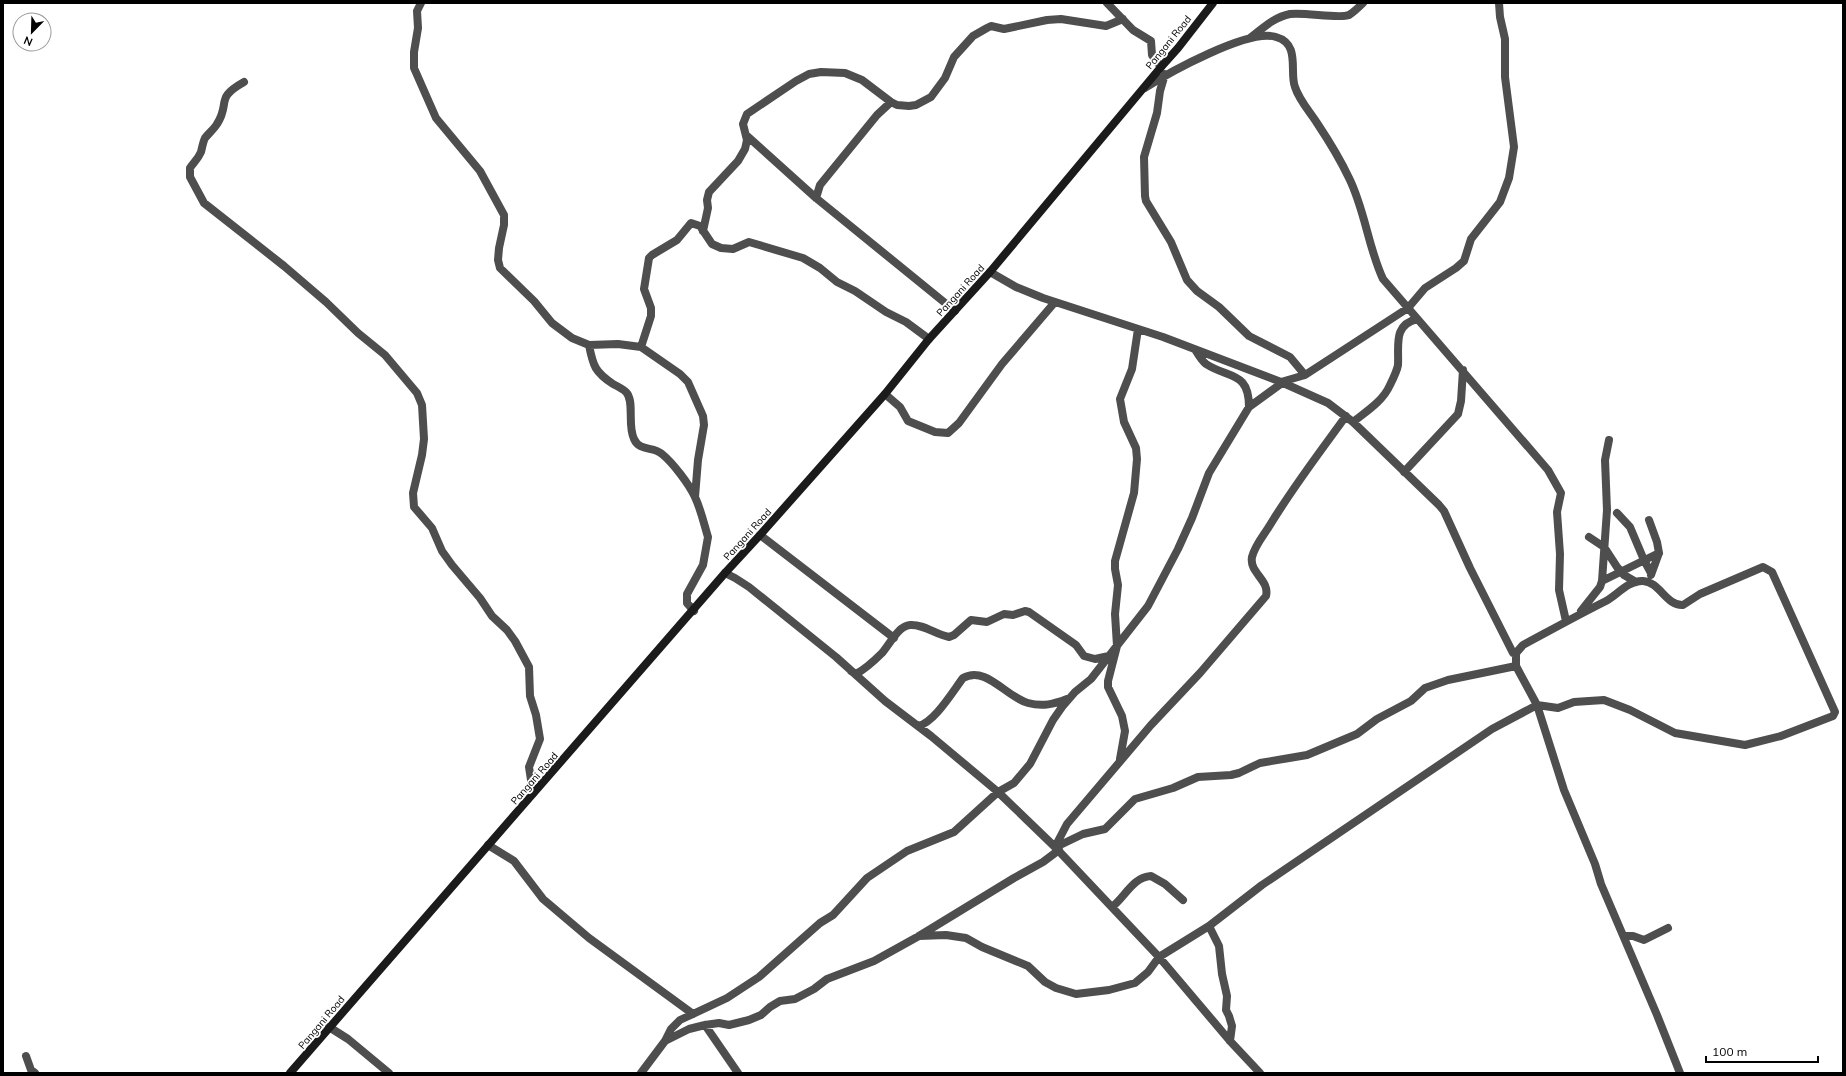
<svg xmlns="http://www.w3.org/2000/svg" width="1846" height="1076" font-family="Mulish,sans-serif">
<rect width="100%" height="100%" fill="#fff"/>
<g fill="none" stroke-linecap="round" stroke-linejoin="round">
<!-- minor -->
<path stroke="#4e4e4e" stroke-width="8" d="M421,3L417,11L418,28L414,52V68L436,118L480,171L504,215V225L499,248L498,260L500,268L534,301L552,323L572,338L589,345L618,344L641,347L680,374L688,382L703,416L704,425L698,460L695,497
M1107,3L1133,30L1151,41L1152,55L1161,67
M1250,38C1262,29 1274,17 1290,14C1305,12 1339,19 1349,15C1354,12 1359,7 1363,3
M1165,74L1160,91L1157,113L1144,157L1145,196L1146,201L1171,242L1187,280L1197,291L1219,307L1249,336L1290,357L1305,375
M244,82C214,99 231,102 217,124C214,129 209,133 205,138C203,142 202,148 201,152C198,159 194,162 190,168V177L204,203L284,266L326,302L358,333L385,355L417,393L422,405L424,439L422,455L413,493L414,507L432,528L442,551L452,565L480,598L492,616L507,630L515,641L529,667L530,696L536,715L540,739L529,767L533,793
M1145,88C1168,73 1249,28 1276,37C1301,44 1289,72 1295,87C1299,100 1310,112 1317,123C1329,141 1340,159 1349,178C1365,210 1368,247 1383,279L1548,470L1561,493L1557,512L1560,554L1559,590L1566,621
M746,135L816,198L955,311
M816,198L820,185L877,115L891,102
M703,231L708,208L707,200L709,192L738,161L745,149L747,140L743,124L747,114L796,81L809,74L821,72L845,73L862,80L891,102L897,105L909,106L916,105L931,97L945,78L954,57L973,36L987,28L991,26L1004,29L1047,20L1061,19L1106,26L1123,19
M990,272L1016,287L1043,298L1163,337L1281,382L1328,403L1353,422L1439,505L1444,511L1470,568L1513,653H1516V666L1537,705L1564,790L1595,864L1601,884L1657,1015L1680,1073
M589,345C593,366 595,372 613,384C617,386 623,389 626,392C635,401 627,425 634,439C640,452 653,446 662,454C673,463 689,484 695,497C701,510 704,524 708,537L703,565L687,594V603L694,611
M641,347L651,316V308L644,289L649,258L652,255L677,240L691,223L700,226L712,244L721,248L733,249L749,242L803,258L820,268L837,282L855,291L886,312L906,322L929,339
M1196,351C1199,356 1202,361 1206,364C1229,379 1249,371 1249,407
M1281,382L1305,375L1408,308L1425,288L1456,268L1464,261L1471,239L1500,202L1509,178L1514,147L1505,77V39L1500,17L1499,3
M885,394L900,407L908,421L935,432L948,433L959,423L1002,364L1055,302
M1353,422C1367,411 1383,401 1390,385C1393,379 1397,371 1398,365C1399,345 1393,325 1417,319
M1404,472L1458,414L1461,401L1463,370
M1617,513L1630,527L1644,560L1651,573
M1649,520L1657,542L1659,553L1651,575
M760,535L894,638
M1589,537L1604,547L1617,567L1624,575L1636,582
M725,573L735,578L749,587L836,657L885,701L931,736L998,792L1055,847L1159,957L1230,1041L1260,1073
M1602,581L1659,553
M1581,611L1600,587L1602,581L1607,510L1605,460L1609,440
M851,671L856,674C865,669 874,661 882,653C890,644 898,626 910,625C924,624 936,635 949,637L954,635L971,620L987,622L1004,614L1013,615L1025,611L1029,612L1076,645L1084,656L1095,659L1109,656
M918,726C934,723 953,691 963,678C986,665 1006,697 1028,703C1043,707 1054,704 1067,699
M1120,759L1125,731L1122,716L1108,687V681L1117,646L1115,614L1118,585L1115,569V561L1134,493L1137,459L1136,448L1124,422L1120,399L1132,369L1138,329
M488,845L514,861L543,899L589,938L693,1014
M1055,847L1067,824L1151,725L1200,673L1266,596C1270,580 1249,573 1252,557C1255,545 1264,535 1270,525C1293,487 1320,452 1346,416
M1056,847L1083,834L1105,829L1135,799L1173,788L1198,777L1231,775L1239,773L1260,763L1307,755L1357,734L1377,719L1411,701L1425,688L1448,680L1516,666
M1112,907C1125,897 1133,877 1151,876L1165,884L1183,900
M1209,926L1219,946L1222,974L1227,996L1226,1010L1229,1016L1232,1026L1230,1041
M919,936L946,935L966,938L982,947L1028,966L1045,982L1056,988L1076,994L1109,990L1135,983L1148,972L1159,957L1209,926L1262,885L1492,729L1537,705L1558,708L1574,702L1604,700L1630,710L1675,733L1745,745L1781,736L1833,716L1835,712L1772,572L1763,567L1700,594L1683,605C1666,606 1660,582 1643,581C1629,580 1617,595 1606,601C1578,615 1551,630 1523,645L1516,653
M1624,936H1633L1644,940L1668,928
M705,1025L738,1073
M329,1027L348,1039L389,1073
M665,1041L671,1029L680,1020L727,998L759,977L820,923L833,915L867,878L907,851L954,832L998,792L1014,783L1030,764L1053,720L1062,707L1075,692L1091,679L1148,606L1178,549L1192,518L1209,473L1249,407L1282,383
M26,1056L31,1070L35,1073
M641,1073L665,1041L689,1029L705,1025L719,1023L729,1025L749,1020L761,1015L770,1007L780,1001L795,999L814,989L827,979L874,961L919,936L1014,878L1043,862L1059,850"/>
<!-- secondary -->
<path stroke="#1b1b1b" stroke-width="8" d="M290,1073L725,573L760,535L885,394L929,339L990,272L1161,67L1178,48L1213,3"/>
</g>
<g text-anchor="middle" stroke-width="3.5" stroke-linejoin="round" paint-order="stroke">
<!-- street labels -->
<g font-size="10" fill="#000" stroke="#fff">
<text transform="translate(1168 42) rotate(-51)" y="4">Pangani Road</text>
<text transform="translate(960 290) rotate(-48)" y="4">Pangani Road</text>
<text transform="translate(747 534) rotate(-48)" y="4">Pangani Road</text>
<text transform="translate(534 778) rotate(-49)" y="4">Pangani Road</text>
<text transform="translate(321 1022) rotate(-50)" y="4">Pangani Road</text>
</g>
</g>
<!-- border -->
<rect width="1846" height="1076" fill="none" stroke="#000000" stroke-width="8"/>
<!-- north arrow -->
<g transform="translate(32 32) rotate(203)"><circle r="19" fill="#ffffff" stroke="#999999"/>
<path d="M0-3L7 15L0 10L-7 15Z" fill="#000000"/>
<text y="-6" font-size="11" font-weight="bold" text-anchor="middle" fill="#000000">N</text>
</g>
<!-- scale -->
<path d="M1706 1056v6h112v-6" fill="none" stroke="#000000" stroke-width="2"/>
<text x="1712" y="1056" font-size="12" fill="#000000" stroke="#ffffff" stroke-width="3" paint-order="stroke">100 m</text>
</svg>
